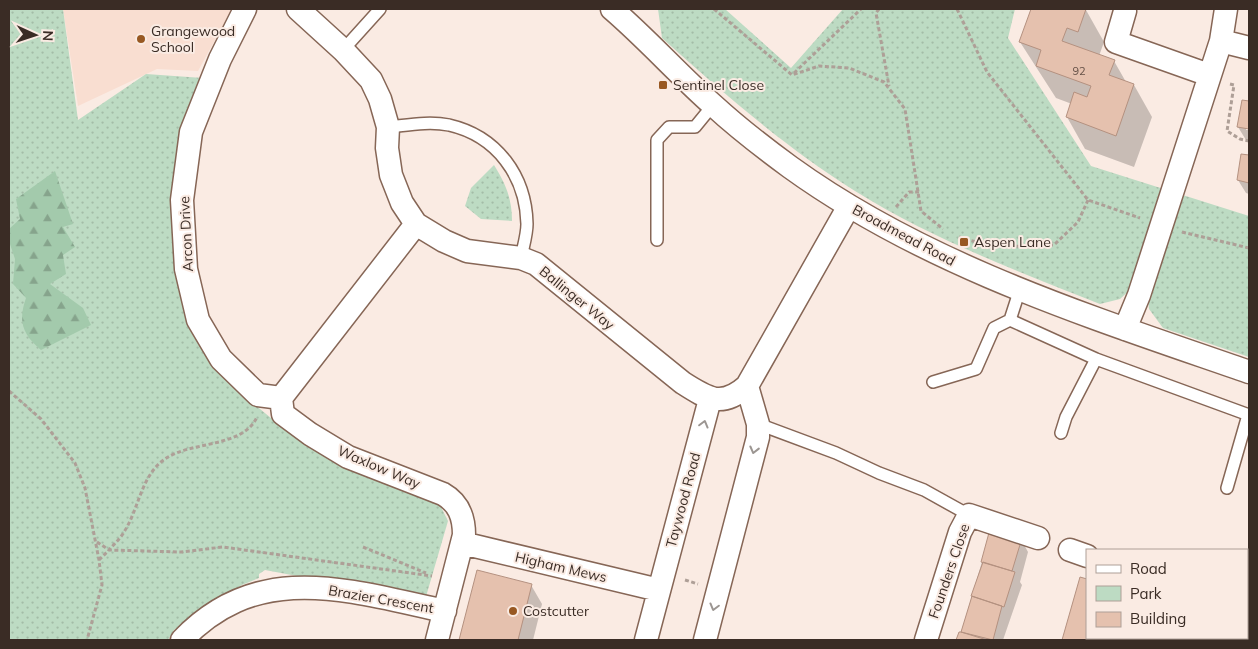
<svg xmlns="http://www.w3.org/2000/svg" width="1258" height="649" font-family="Mulish,sans-serif">
<defs>
<pattern id="green-dots" width="8" height="8" patternUnits="userSpaceOnUse" patternTransform="scale(1.25)"><rect width="8" height="8" fill="#bddbc3"/><path d="M2 2h.1M6 6h.1" fill="none" stroke="#a3bca7" stroke-width="1.8" stroke-linecap="round"/></pattern>
<pattern id="forest-firs" width="22" height="20" patternUnits="userSpaceOnUse" patternTransform="scale(1.25)"><rect width="22" height="20" fill="#a3caac"/><path d="M5 1l3.5 6h-7zM16 11l3.5 6h-7z" fill="#86a48c"/></pattern>
</defs>
<rect width="100%" height="100%" fill="#faebe3"/>
<!-- built -->
<path fill="#f9ded1" d="M63,9H232L198,71L157,69L78,106Z"/>
<!-- green -->
<path fill="url(#green-dots)" d="M9,9H63L78,120L146,74L203,78L193,116L188,290L243,395L277,423L440,505L448,521L425,600L265,570L259,574V578L242,585L174,630L168,640H9Z
M658,9H725L791,68L843,9H1015L1008,38L1091,166L1249,216V357L1163,328L1149,309L1146,275L1120,299L1100,304C1017,271 932,239 855,191C785,147 723,93 662,38Z
M494,165C506,184 512,199 512,221L481,219L465,206L471,188Z"/>
<!-- forest -->
<path fill="url(#forest-firs)" d="M55,171L73,224L63,227L75,247L63,255L66,274L50,284L83,308L91,325L41,350C22,334 18,321 26,298L13,284L15,259L9,241V229L20,219L16,199Z"/>
<!-- shadow -->
<path fill="#0003" d="M1032,9L1086,10L1104,42L1099,56L1114,61L1126,82L1134,85L1152,117L1134,167L1085,149L1067,117L1072,104L1056,98L1020,42Z
M1243,101L1249,102V128L1246,127V130H1249V140H1246L1238,127Z
M1243,155L1249,156V194L1246,193L1238,180Z
M991,531L1021,539L1028,552L1020,582L1022,585L1003,640H959Z
M478,572L531,585L542,604L533,640H461Z
M1198,638H1242L1244,640H1197Z"/>
<!-- building -->
<path fill="#e5c1ae" stroke="#b49180" d="M1031,9H1086L1078,32L1067,28L1062,41L1115,60L1109,75L1134,84L1116,136L1066,117L1074,92L1087,97L1091,86L1036,66L1041,50L1019,42Z
M1242,100L1249,101V129L1237,127Z
M1241,154L1249,155V183L1237,180Z
M990,529L1022,538L1012,571L981,562Z
M983,562L1015,572L1004,607L971,596Z
M477,570L532,584L518,640H459Z
M1080,577L1087,579V638H1097V640H1062Z
M972,596L1002,606L993,640L961,632Z
M959,632H961L987,640H956Z
M1197,638H1237V640H1196Z"/>
<g fill="none" stroke-linecap="round" stroke-linejoin="round">
<defs>
<path id="service" d="M343,50L380,9
M388,127C408,125 429,121 449,125C497,136 526,176 527,224C527,235 523,247 521,258
M657,240V140L669,127H695L713,105
M1020,289L1010,320L1096,359L1249,415
M933,382L976,369L994,328L1010,320
M758,424L836,453L879,473L924,490L969,515
M1061,433L1066,417L1096,359
M1227,488L1248,415"/>
<path id="minor" d="M245,9L220,59L191,132L182,200L186,269L198,320L221,359L258,395L281,398
M298,9L343,50L371,80L380,99L388,127L387,148L391,175L402,203L416,224L444,241L467,251L521,258L536,264L683,383C708,399 722,408 747,386L849,206
M612,9C647,39 678,74 713,105C737,127 764,148 790,167C927,266 1091,317 1249,372
M1125,11L1116,42L1209,75
M1221,41L1249,48
M416,224L281,398L283,414L310,434L348,457L443,494C459,503 464,517 464,535L437,640
M1125,329L1139,295L1221,41L1226,9
M462,543L659,590
M1070,550L1087,556
M1247,611L1249,612
M182,640C259,559 350,591 445,611
M646,640L710,399
M705,640L758,437V424L747,386
M926,640L960,532L969,515L1038,538
M1106,640L1107,638
M1186,640L1187,638"/>
</defs>
<!-- service casing -->
<use href="#service" stroke="#866656" stroke-width="14"/>
<!-- minor casing -->
<use href="#minor" stroke="#866656" stroke-width="25"/>
<!-- path -->
<path stroke="#ae9f97" stroke-width="3" stroke-dasharray="4 2.5" stroke-linecap="butt" d="M714,9L792,75L819,66L849,68L884,82L905,109L921,211L943,229
M879,9L876,13L889,86
M957,9L987,72L1088,200L1140,218
M794,73L861,9
M1230,84L1234,85L1227,131L1240,139L1249,141
M896,207L909,192H919
M1182,232L1249,248
M959,237C993,248 1019,247 1054,245L1078,222L1088,200
M9,391L41,419L75,463L85,488L99,560L102,585L87,640
M97,542L109,550C114,544 120,539 124,532C139,509 141,475 165,459C190,441 243,448 257,417
M363,547L426,573
M99,560L109,550L181,552L223,547L432,576
M685,580L698,584"/>
<!-- service -->
<use href="#service" stroke="#fff" stroke-width="11"/>
<!-- minor -->
<use href="#minor" stroke="#fff" stroke-width="22"/>
</g>
<!-- one-way arrows -->
<defs><path id="oneway-chevron" d="M-2-3.5L2.5 0L-2 3.5" fill="none" stroke-width="1.6" stroke-linecap="round" stroke-linejoin="round" transform="scale(1.25)"/></defs>
<g stroke="#9c9692">
<use href="#oneway-chevron" transform="translate(704 424) rotate(-75)"/>
<use href="#oneway-chevron" transform="translate(754 450) rotate(104)"/>
<use href="#oneway-chevron" transform="translate(714 607) rotate(105)"/>
</g>
<!-- markers -->
<g fill="#985822" stroke="#faebe3" stroke-width="2">
<circle cx="141" cy="39" r="5"/>
<rect x="658" y="80" width="10" height="10" rx="2.5"/>
<rect x="959" y="237" width="10" height="10" rx="2.5"/>
<circle cx="513" cy="611" r="5"/>
</g>
<g text-anchor="middle" stroke-width="4" stroke-linejoin="round" paint-order="stroke">
<!-- number labels -->
<g font-size="11" fill="#655147">
<text x="1079" y="75">92</text>
</g>
<!-- poi labels -->
<g font-size="14" fill="#3a2c25" stroke="#faebe3" text-anchor="start">
<text x="151" y="36">Grangewood<tspan x="151" dy="16">School</tspan></text>
<text x="673" y="90">Sentinel Close</text>
<text x="974" y="247">Aspen Lane</text>
<text x="523" y="616">Costcutter</text>
</g>
<!-- street labels -->
<g font-size="14" fill="#3a2c25" stroke="#faebe3">
<text transform="translate(186 234) rotate(-93)" y="5">Arcon Drive</text>
<text transform="translate(904 235) rotate(28)" y="5">Broadmead Road</text>
<text transform="translate(577 298) rotate(39)" y="5">Ballinger Way</text>
<text transform="translate(379 467) rotate(23)" y="5">Waxlow Way</text>
<text transform="translate(683 500) rotate(-75)" y="5">Taywood Road</text>
<text transform="translate(561 567) rotate(13)" y="5">Higham Mews</text>
<text transform="translate(949 571) rotate(-71)" y="5">Founders Close</text>
<text transform="translate(381 599) rotate(10)" y="5">Brazier Crescent</text>
</g>
</g>
<!-- border -->
<rect width="1258" height="649" fill="none" stroke="#3a2c25" stroke-width="20"/>
<!-- legend -->
<rect x="1086" y="549" width="162" height="90" fill="#faebe3" stroke="#ad9f97"/>
<rect x="1096" y="565" width="25" height="8" fill="#ffffff" stroke="#ad9f97"/>
<text x="1130" y="574" font-size="15" fill="#3a2c25">Road</text>
<rect x="1096" y="586" width="25" height="15" fill="#bddbc3" stroke="#ad9f97"/>
<text x="1130" y="599" font-size="15" fill="#3a2c25">Park</text>
<rect x="1096" y="612" width="25" height="15" fill="#e5c1ae" stroke="#ad9f97"/>
<text x="1130" y="624" font-size="15" fill="#3a2c25">Building</text>
<!-- north arrow -->
<g transform="translate(35 35) rotate(93)" stroke="#faebe3" stroke-width="4" paint-order="stroke">
<path d="M0-4L9 19L0 12L-9 19Z" fill="#3a2c25"/>
<text y="-8" font-size="14" font-weight="bold" text-anchor="middle" fill="#3a2c25">N</text>
</g>
</svg>
